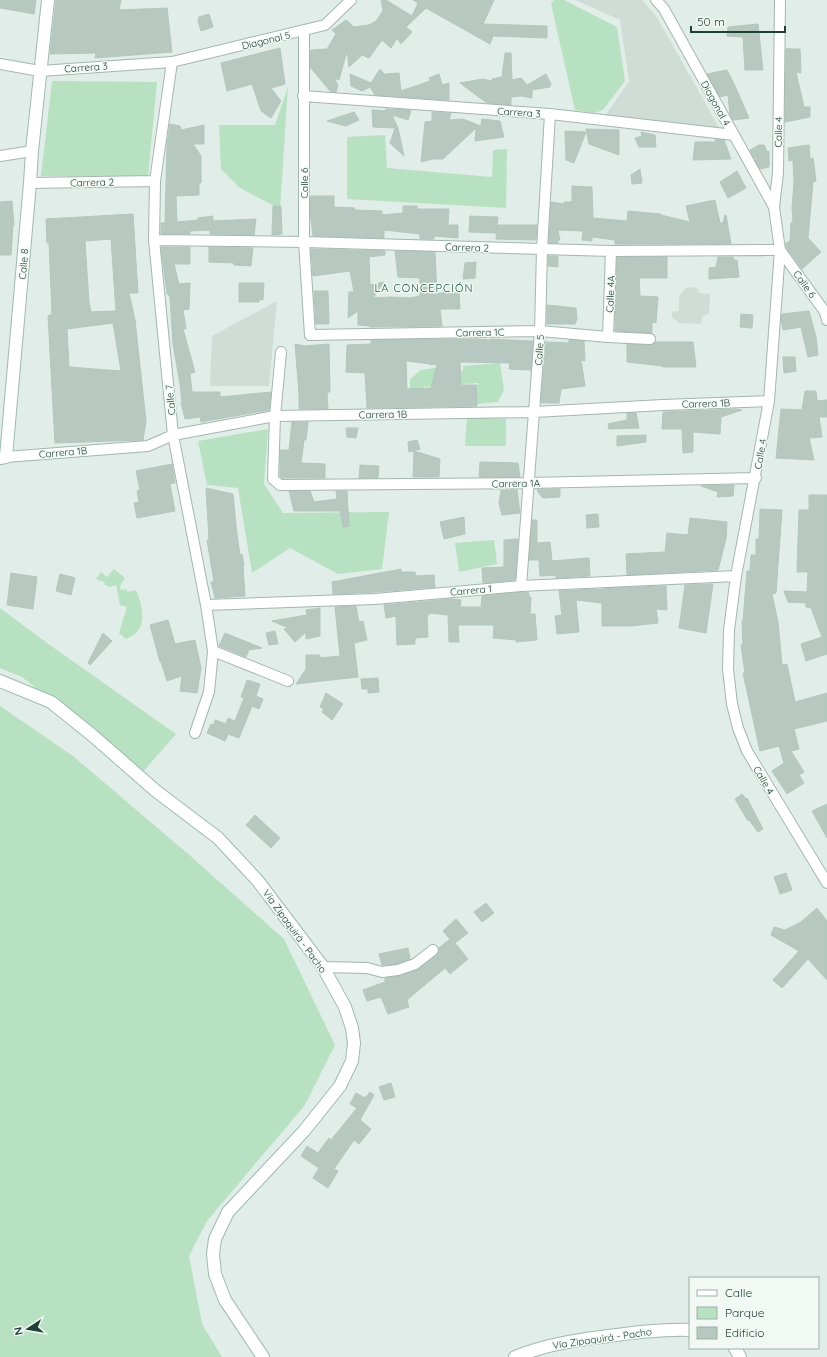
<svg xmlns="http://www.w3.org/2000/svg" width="827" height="1357" font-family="Quicksand,sans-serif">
<rect width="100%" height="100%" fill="#e1ede8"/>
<!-- built -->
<path fill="#cfddd6" d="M575,0H642L656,16L720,129L605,116L629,81L620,20Z
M696,287L700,293L710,294L709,313L702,317L701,324L679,323L672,317V312L679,311V296L686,288Z
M277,301L269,386H210L212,336Z"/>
<!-- green -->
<path fill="#b8e1c2" d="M554,0H564L617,27L625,81L603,110L594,113L575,110L551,4Z
M52,81L157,82L148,177L41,176Z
M288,87L280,209L240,188L221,169L219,125H275Z
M385,135L387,168L492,177L493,150L507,149L506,208L347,199V137Z
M500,363L504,390L498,402L477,404L478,383L423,387L424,408L410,407V379L421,370L434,368L437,373L463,371V366Z
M467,417L506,419V446H465Z
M268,429L264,484L283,513L389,512L382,569L338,574L290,548L252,573L238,488L207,485L198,441Z
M494,540L497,564L459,572L455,543Z
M114,569L125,578L120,586L121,590L127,589V592L136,590C141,602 147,620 137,632C135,635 129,637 126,639L119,633L127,607L120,605L116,585L110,587L105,585L104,582L96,579L101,572L107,577Z
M0,608L47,643L176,734L142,773L22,677L0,668Z
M0,706L73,756L187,853L284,939L335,1045L305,1105L207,1221L189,1256L202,1324L222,1357H0Z"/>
<!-- building -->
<path fill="#b6c8c0" stroke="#b3c7bf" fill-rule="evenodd" d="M0,0H36L34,14L0,8Z
M56,0H121L119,10L167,8L172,52L95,58L96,53L50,54Z
M381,0H386L412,16L418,3L413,0H494L483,24L547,26V38L493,36L490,44L426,8L406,27L412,32L401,44L397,38L391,48L382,40L369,58L362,55L349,67L347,51L339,80L334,78L338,85L336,92L330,91L310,67L311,50L327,49L336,34L332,30L346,20L354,27L369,25L376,21L383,11Z
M209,14L213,27L201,31L198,21L199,17Z
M758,24L763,70H745L743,37L727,36L728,27Z
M280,48L285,84L271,88L281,101L271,118L261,111L252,84L227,91L221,63Z
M790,48V49H800L801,73L796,72L804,107H810V117L785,122L786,49Z
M505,53H511L512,80L521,78L527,85L546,74L551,84L550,85V87L532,90V98L521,96L511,97V105L487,103L460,83L483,79L492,81V79L502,77Z
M380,69L385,75L386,74L399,73L401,91L430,81L429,78L439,74L442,85L449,83V100L375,95L370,87L362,91L351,86L350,74L371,83Z
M727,70L735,86L749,118L733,120L730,114L728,95L720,97L707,74Z
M385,109L411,110L408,120L392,115L398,128L404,156L390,143L395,128L373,127L372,110L387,111Z
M354,112L359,120L346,126L327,121Z
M432,112L451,113L449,120L463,119L481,126L482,119L500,121L504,137L475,141L476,128L443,159H433L421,162L425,122L432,121Z
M170,124L180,126L181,130L204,125V144H193L201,156V183H199V195L176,196L177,222L198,220V218L213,216V221L256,219L254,235L210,234V230L190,231V234H161V223H165L167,145Z
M586,129L619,130V155L589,144Z
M565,131L586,132L574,163L566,160Z
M641,132L655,135L656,147H639L635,138L642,136Z
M716,139L724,140L731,159L693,160L695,142H715Z
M759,145H764L767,152L769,151V167L760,169L755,160L758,158H754L750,150Z
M809,145L810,159L813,158L816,181L813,182L808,238L821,252L802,269L786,247V243L790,241L791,223L793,222L792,208L794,183L793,160L789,161L788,148Z
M640,169L642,183L632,184L631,175Z
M737,171L746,188L728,198L720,182Z
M572,186L592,187L593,218L627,221L628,211L661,214V215L690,222L686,206L715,200L720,223H723L725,215H726L731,244H615V240L592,237V241L582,240L583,231L558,230L560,240H558V243H549L551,202L564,204V202H572Z
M310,196H334V207L355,208L354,210L382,211V215L403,213V206H417V209H449L448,225H458V238L434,236V239H420V234L384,230V238L313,236L310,211Z
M12,201L14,225H13L11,255H0V202Z
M273,206H281L282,234L272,235Z
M133,214L138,293H129L135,320L146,421L143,440L55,443L48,316L52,314L49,243H47L46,219ZM111,239L116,311L91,312L89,303L85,241ZM113,323L121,371L69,367L67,329Z
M470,216L498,217L496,233L469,232Z
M497,225H537L536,240L496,239Z
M161,247H190V264H174L179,284L190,283L189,309L183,310L186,329H183L195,372L190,374L192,392H220V397L271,392L269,410L201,422L200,417L185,419L181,402H182L180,384L173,344L170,297L167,294Z
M209,247L253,248L251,266L234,265V263L209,262Z
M311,249L385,251V255L369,257L370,285L384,282L373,298L391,297L410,298L420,296V278L398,277L395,251L435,252L437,293H459L460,309H440L442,326L370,327V326L358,325V311L348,318L349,292H354L350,271L313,276Z
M548,256H558V267L548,266Z
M617,257H667V278H639L640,296L658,297L656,323L652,322V333L615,331Z
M718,257H733L734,260H737L739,277L709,279V268L716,267Z
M476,262L475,278L463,279L465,263Z
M239,283H264L263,300L260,299L259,302H239Z
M314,291H328L329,324H316Z
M547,305L576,308L577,319L575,324H547Z
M809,311L816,337L818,355L808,357L801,327L783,330L781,319L782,314Z
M741,314L753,315L752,328L740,327Z
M476,339L490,340V339L533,341L531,370L509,369L510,363L460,362L461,385H477V406L367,408L365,373L346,372L347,345L371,344V340ZM406,361L430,364V365L437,364L431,388L407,389Z
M569,340L584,341L585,361L581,360L585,386L561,389L559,403H541L546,342L569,343Z
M656,342H693L696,367H663V366L627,362V344L650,345Z
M295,344L305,346L329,344L330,392H327L328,409H299V393Z
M783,357H795L796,371L784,373Z
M805,391H816L817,401L827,400V417H819L822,437L809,438L814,460L776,458L781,409L802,410Z
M735,409L742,410L721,417L720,434L693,432V452L683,453L682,429H662L663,412Z
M627,413H636L639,428L609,429L608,424L627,420Z
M292,422H308L306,440H304L301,463L325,464V478H282L280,476V450H289Z
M346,428H358L356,438L347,437Z
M646,435V442L617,446V436Z
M417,440L420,449L409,452L408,442Z
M414,451L440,459L439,477H413Z
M480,462L518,463L520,477H479Z
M172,464L175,483L170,484L175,511L137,518L134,503L139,502L137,491L140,490L136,471Z
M360,465L379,466L378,478H359Z
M734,485L733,496L717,497L718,492L701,486Z
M206,488L233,494L237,535L240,555L242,554L244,566H243L245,596L215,598L211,582H214L207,540H209Z
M538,489H560V497L543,498L537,491Z
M501,490H517L520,513L502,515L499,503Z
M289,491H310L314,502L337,499L336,491H347L349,526L343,527L340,511H294Z
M809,495H827V654L806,661L801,644L822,637L811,608L806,607V603L788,602L784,591L807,592L808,572H797L799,510H809Z
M760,509L782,510L776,593L772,594L778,622L782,665L787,664L795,702L827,693V721L794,729L799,749L791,751L804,772L799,775L804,783L787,794L772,771L784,763L779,746L760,751L743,673H745L741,645H743L742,621H743L747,571H750L751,555H756V539H759Z
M598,514L599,527L587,528L586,515Z
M464,517L465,534L444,539L440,522Z
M690,518L727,522L726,539L718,570L627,575L626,554L665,552L667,533L688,535Z
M532,520H537V543L550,542L552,561L589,558L590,576L556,578V575L540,576L539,560H529Z
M518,539L515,580L483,583L482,568L504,567V540Z
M401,569V572H415L416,576L434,575L435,587L377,592L333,594L332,582Z
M11,573L37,577L33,609L7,605Z
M60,574L75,578L71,595L56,591Z
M713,584L706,633L679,628L685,585Z
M666,586L667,610L656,609L658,623L631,626H602V603L576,600L579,632L557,634L555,616L562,615L559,591L597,589V590L608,588Z
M521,592L529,593V597H531L530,614H535L537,640L516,642V640L493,638L494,625H458L459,642H449L448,615L429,613V615H427L428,637L415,638V644L397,645L396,616L386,618L384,605L451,599L461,600L460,607H481L482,596Z
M356,606L359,622L363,621L367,640L354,643L358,677L296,684L306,669V655H320V658L340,656L335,607Z
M320,608V636L306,639V632L295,642L284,629L289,628L272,621L307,615L306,610Z
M168,620L175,644L195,640L201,668L197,693L180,691L182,676L167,681L161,662H160L150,625Z
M275,631L278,644L269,645L266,633Z
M103,633L112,641L90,665L88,663Z
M225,633L262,648L249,650L246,657L219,646Z
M378,678L379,692L368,693V689H362L361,679Z
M247,680L260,684L256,696L263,699L259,709L252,706L239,738L228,734L225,741L207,733L211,724L214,725L215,720L226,724L228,718L235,721L244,698L241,697Z
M326,693L343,704L332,720L322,712L324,709L320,707Z
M742,794L746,799L747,798L763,829L758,832L749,820L748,821L735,799Z
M827,804V838L812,811Z
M255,815L280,838L271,848L246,825Z
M786,873L792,890L780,894L774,877Z
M486,903L494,913L482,922L474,912Z
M817,908L827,921V980L808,959L782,988L773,980L799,951L771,935L774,927L785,930L801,922Z
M456,919L468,933L455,943L468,959L450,974L445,968L407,1000L409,1007L388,1014L381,997L367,1001L363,990L385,982V978L400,976L417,970L437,955L439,952V948L450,939L443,931Z
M408,948L410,959L396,964L382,965L379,954Z
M391,1083L395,1097L384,1100L379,1087Z
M370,1092L374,1095L360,1120L371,1129L359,1144L354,1140L334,1169L338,1171L328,1188L313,1178L319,1168L301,1156L307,1146L318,1153L329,1138L331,1140L357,1108L350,1104L356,1093L365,1098Z"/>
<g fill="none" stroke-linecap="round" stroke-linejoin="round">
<defs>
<path id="street" d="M656,0L664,9L774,207
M780,0L778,173L774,207L780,250L769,401L736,576L729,630L728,669L732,704L738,728L747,751L827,883
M304,31V242L310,335L540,331L608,337L650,339
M172,62L155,181L154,240L173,435L206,605L213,651L209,692L195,733
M0,64L40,71L172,62L325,25L351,0
M303,96L550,114L734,135
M0,156L32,151
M30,183L155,181
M154,240L304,242L611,251L780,250L825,312L827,320
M608,337L611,251
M281,352L275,416L273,479L280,485L529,483L756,478
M6,457L148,446L173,435L275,416L534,412L663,405L769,401
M521,586L540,331L542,249L550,114
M206,605L375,599L521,586L736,576
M213,651L288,681
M323,967L367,968L382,972L398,970L415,964L433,950"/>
<path id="secondary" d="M0,458L6,457L30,183L32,151L48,0
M0,681L51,702L92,735L156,791L218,838L258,881L323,967L345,1007L352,1028L354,1043L352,1061L340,1086L304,1131L228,1212L215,1239L213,1254L215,1274L225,1300L263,1357
M735,1348L740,1357
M515,1357C544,1345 571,1341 601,1337C631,1333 660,1329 690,1330"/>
</defs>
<!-- street casing -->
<use href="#street" stroke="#a3b6af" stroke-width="12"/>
<!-- secondary casing -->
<use href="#secondary" stroke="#9ebab0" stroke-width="14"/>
<!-- street -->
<use href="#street" stroke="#fff" stroke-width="10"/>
<!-- secondary -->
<use href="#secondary" stroke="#fff" stroke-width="12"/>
</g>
<g text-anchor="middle" stroke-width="3" stroke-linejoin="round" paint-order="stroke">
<!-- street labels -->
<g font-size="10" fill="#1f4037" stroke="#f2f9f5">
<text transform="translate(266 40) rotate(-13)" y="4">Diagonal 5</text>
<text transform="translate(86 67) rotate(-4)" y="4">Carrera 3</text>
<text transform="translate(716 103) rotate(61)" y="4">Diagonal 4</text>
<text transform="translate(519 112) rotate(4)" y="4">Carrera 3</text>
<text transform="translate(778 132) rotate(-89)" y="4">Calle 4</text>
<text transform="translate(92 182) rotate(-1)" y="4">Carrera 2</text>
<text transform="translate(304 183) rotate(-90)" y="4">Calle 6</text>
<text transform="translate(467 247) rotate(2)" y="4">Carrera 2</text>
<text transform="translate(23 264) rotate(-85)" y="4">Calle 8</text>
<text transform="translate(805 284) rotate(54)" y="4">Calle 6</text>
<text transform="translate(610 294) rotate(-88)" y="4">Calle 4A</text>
<text transform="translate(480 332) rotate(-1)" y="4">Carrera 1C</text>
<text transform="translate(539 350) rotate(-86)" y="4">Calle 5</text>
<text transform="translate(170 400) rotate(-96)" y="4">Calle 7</text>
<text transform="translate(706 403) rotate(-2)" y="4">Carrera 1B</text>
<text transform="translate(383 414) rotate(-1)" y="4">Carrera 1B</text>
<text transform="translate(63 452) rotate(-5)" y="4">Carrera 1B</text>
<text transform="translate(760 454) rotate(-80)" y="4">Calle 4</text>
<text transform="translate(516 483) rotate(-1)" y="4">Carrera 1A</text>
<text transform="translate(471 590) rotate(-5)" y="4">Carrera 1</text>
<text transform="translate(764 780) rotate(60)" y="4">Calle 4</text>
<text transform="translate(295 931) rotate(54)" y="4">Vía Zipaquirá - Pacho</text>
<text transform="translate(602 1338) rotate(-8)" y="4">Vía Zipaquirá - Pacho</text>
</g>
<!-- neighbourhood labels -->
<g font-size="11" letter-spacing="1" fill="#195445" stroke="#f2f9f5">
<text x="424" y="292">LA CONCEPCIÓN</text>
</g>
</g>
<!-- legend -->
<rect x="689" y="1277" width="130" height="72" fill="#f2f9f5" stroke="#9eafa9"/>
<rect x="697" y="1290" width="20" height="6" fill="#ffffff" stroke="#9eafa9"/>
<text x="725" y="1297" font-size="12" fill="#1f4037">Calle</text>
<rect x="697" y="1307" width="20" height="12" fill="#b8e1c2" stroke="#9eafa9"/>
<text x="725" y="1317" font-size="12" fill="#1f4037">Parque</text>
<rect x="697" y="1327" width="20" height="12" fill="#b6c8c0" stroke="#9eafa9"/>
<text x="725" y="1337" font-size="12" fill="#1f4037">Edificio</text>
<!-- north arrow -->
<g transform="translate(28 1329) rotate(258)" stroke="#f2f9f5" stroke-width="3" paint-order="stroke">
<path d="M0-3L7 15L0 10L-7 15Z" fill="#1f4037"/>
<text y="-6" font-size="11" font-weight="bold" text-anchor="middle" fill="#1f4037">N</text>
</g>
<!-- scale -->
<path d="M691 26v6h94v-6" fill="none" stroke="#1f4037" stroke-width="2"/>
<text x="697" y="26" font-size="12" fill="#1f4037" stroke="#f2f9f5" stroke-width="3" paint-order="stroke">50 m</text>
</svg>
